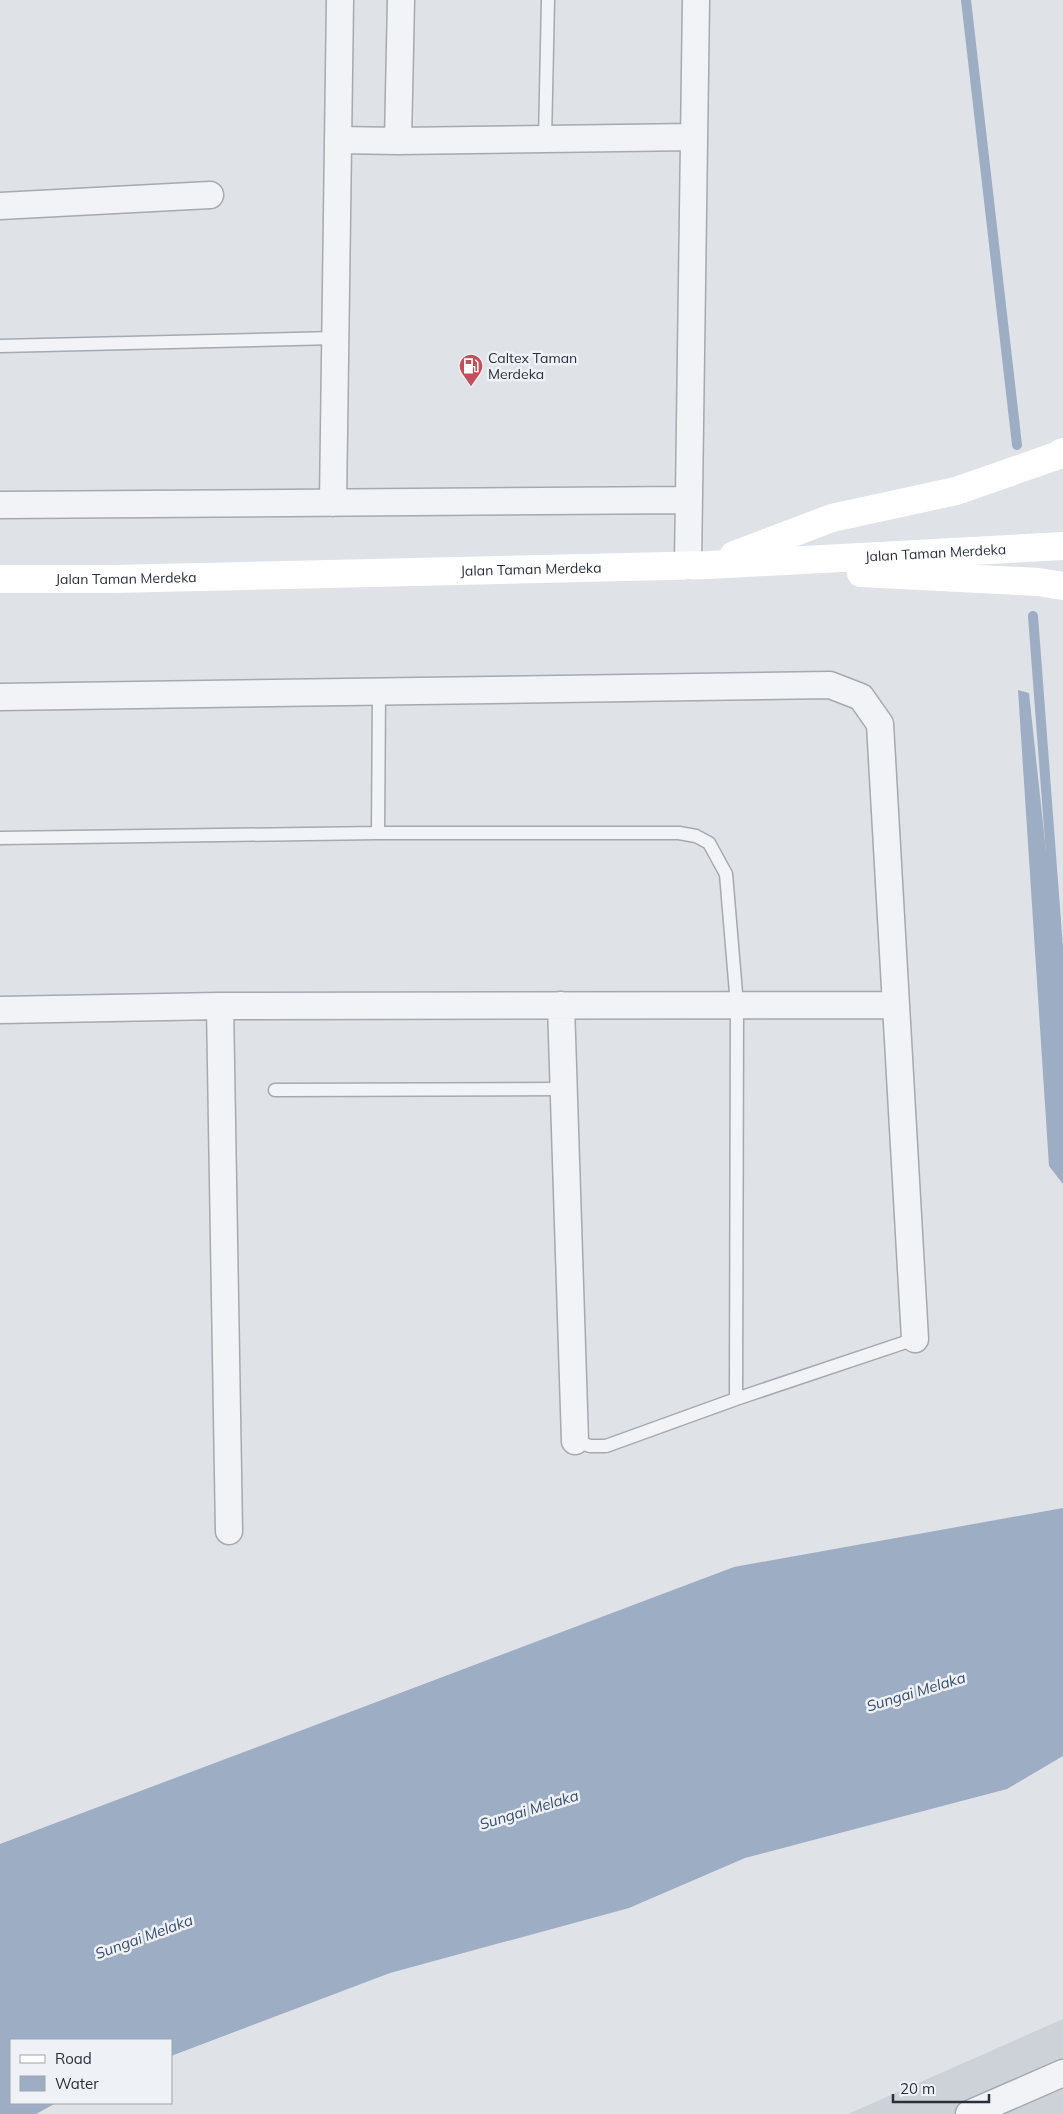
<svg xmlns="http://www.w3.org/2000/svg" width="1063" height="2114" font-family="Mulish,sans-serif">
<rect width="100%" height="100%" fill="#dfe2e7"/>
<!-- built -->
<path fill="#cdd1d8" d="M1063,2019V2114H848Z"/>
<!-- water -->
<path fill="#9dadc4" d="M1018,690L1029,693L1063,1010V1184L1049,1166Z
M1063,1508V1756L1007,1789L745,1858L629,1908L390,1973L171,2056V2040H11V2103H56L36,2114H0V1844L734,1567Z"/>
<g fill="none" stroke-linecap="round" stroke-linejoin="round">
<!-- stream -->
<path stroke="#9dadc4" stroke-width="10" d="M966,0L1017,445
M1033,616L1063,1014"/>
<defs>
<path id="lane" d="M545,139L548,0
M0,346L335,338
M378,833L379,692
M0,838L378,833H679L696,836L709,843L726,874L737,1005L736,1399
M275,1090L563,1089
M575,1441L590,1446H606L736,1399L915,1339"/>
<path id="street" d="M338,140L398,141L401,0
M398,141L694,137
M0,206L210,195
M333,503L340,0
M0,505L689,500
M688,565L696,0
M0,697L830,685L861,697L880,724L915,1339
M561,1005L575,1441
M220,1006L229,1531
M0,1010L220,1006L896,1005
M969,2114L1063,2073"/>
</defs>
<!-- lane casing -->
<use href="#lane" stroke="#a5a9b0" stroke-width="15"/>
<!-- street casing -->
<use href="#street" stroke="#a5a9b0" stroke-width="29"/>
<!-- lane -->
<use href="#lane" stroke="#f1f3f6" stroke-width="12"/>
<!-- street -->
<use href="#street" stroke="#f1f3f6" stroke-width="26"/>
<!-- secondary -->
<g stroke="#fff" stroke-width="28">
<path d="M734,555L832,518L956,491L1056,456L1063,452"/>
<path d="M861,573L1038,582L1063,586"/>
<path id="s1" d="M0,579H113L709,565L1063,546"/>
</g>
</g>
<!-- icons -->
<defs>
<symbol id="fuel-pin" viewBox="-11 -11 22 30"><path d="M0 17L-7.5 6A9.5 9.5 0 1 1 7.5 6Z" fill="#c05059" stroke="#eef1f5"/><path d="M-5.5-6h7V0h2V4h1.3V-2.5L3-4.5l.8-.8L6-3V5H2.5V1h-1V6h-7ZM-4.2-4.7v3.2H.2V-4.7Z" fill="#fff"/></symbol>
</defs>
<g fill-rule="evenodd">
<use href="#fuel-pin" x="457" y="352" width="28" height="38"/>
</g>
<g text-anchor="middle" stroke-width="5" stroke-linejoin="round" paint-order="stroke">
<!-- poi labels -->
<g font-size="14" fill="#2a2f3c" stroke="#eef1f5" text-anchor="start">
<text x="488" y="363">Caltex Taman<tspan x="488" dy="16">Merdeka</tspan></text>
</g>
<!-- street labels -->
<g font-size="14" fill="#2a2f3c" stroke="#eef1f5">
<text dy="5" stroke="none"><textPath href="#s1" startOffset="936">Jalan Taman Merdeka</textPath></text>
<text dy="5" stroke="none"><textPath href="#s1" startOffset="531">Jalan Taman Merdeka</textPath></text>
<text dy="5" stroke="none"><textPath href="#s1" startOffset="126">Jalan Taman Merdeka</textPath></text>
</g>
<!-- water labels -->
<g font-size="15" font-style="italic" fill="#384c6c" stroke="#eef1f5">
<text transform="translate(916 1692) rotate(-17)" y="5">Sungai Melaka</text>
<text transform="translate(529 1810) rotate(-17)" y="5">Sungai Melaka</text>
<text transform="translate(144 1937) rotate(-20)" y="5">Sungai Melaka</text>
</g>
</g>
<!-- legend -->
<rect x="10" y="2039" width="162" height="65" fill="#eef1f5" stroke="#a0a3ab"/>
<rect x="20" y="2055" width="25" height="8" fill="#ffffff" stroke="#a0a3ab"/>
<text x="55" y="2064" font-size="15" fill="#2a2f3c">Road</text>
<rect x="20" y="2076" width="25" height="15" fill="#9dadc4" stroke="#a0a3ab"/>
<text x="55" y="2089" font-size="15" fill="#2a2f3c">Water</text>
<!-- scale -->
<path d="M893 2094v8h96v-8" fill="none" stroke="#2a2f3c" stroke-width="2.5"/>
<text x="900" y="2094" font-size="15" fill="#2a2f3c" stroke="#eef1f5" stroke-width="4" paint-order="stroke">20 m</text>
</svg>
